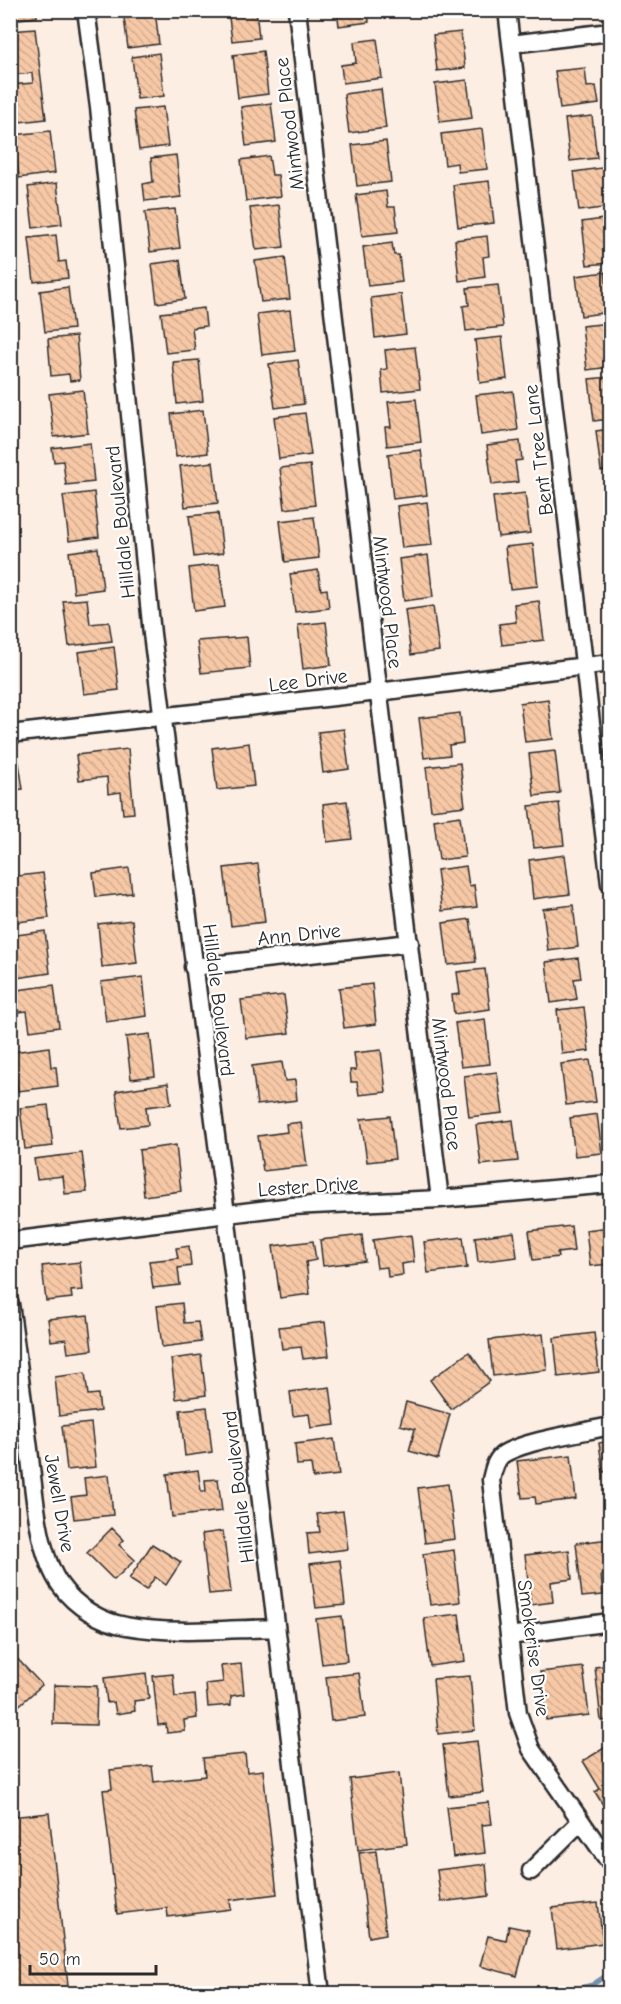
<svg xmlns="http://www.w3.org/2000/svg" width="621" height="2004" font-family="'Comic Neue',sans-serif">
<defs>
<pattern id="building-back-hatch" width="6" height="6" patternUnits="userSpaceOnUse" patternTransform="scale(1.5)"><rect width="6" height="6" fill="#f7c8a6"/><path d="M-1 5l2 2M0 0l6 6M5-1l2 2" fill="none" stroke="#d4ac8f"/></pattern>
</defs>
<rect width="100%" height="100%" fill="#fdeee4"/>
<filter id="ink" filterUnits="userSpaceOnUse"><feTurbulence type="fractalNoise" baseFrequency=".0167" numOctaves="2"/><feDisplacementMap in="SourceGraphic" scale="12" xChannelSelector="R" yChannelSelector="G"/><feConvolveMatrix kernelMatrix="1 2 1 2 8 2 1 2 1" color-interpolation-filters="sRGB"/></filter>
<g filter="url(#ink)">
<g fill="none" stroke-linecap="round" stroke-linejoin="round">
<!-- stream -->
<path stroke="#7290aa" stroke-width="5" d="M482,1994L580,1988L592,1985L610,1973"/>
</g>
<!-- building -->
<path fill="url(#building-back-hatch)" stroke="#2b2b2b" stroke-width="1.5" d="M10,10H36L37,17L10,20Z
M123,10H155L159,44L128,48Z
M228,10H256L259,38L232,41Z
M337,10H368L369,22L339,26Z
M435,10H465V16L436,19Z
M35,29L46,119L10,123V85L33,83L32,73L13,75L10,31Z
M461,32L465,68L437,71L433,35Z
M377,39L382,78L343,83L341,65L356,63L354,42Z
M263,51L268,94L238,98L233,55Z
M159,53L164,96L137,99L132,57Z
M585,68L587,87L596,86L599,104L560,109L555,71Z
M467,80L472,118L440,122L435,84Z
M381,89L386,128L349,133L344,94Z
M271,103L276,142L246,146L241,107Z
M163,107L168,146L139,150L134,110Z
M592,116L597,158L570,161L565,119Z
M482,129L487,169L458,172L457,163L445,165L441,134Z
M50,131L55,173L19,178L14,135Z
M386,141L391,182L357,186L352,145Z
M176,155L181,197L145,201L143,184L153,182L151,158Z
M269,156L272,175H278L281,196L246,201L241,160Z
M608,167L610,207L579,211L574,172Z
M489,181L494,223L458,227L453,185Z
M57,183L62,224L33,228L28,187Z
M386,191L388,207H395L398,232L362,236L356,195Z
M279,205L284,247L256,250L250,208Z
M175,209L180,248L150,252L145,212Z
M610,218V263L587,265L582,222Z
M56,235L59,262L66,261L68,278L34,282L29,238Z
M487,236L489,256L483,257L485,277L459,281L455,240Z
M392,243L394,255H399L402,282L368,286L363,247Z
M285,257L290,299L261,302L255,261Z
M180,260L185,299L157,303L152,264Z
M605,272L610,312L581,316L576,276Z
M498,285L503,327L466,331L463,306L469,305L467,288Z
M68,287L73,329L45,332L40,291Z
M401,294L406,334L375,338L371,298Z
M204,308L206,326L192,328L195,350L166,353L161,313Z
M290,310L295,351L262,355L257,314Z
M610,323V367L587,370L582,326Z
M76,336L80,380L70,381L69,374L51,376L48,339Z
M502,337L507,379L480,383L475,340Z
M415,347L420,389L383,393L381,370L387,369L385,350Z
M199,360L203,401L177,404L173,362Z
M298,360L304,404L275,408L269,364Z
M610,377V419L594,421L589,379Z
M83,390L88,433L54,437L49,394Z
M513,391L518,430L481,435L476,395Z
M416,399L421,442L387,446L385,427H391L388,402Z
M203,410L208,453L176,457L171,414Z
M305,413L311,455L279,459L274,417Z
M610,429V470L601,471L596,431Z
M520,441L522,460L515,461L518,482L492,485L487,445Z
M90,443L94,482L66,485L63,461L54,462L52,448Z
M421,450L427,495L393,499L388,454Z
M213,462L218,503L185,507L180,466Z
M310,465L315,505L285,509L280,468Z
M610,482V524L605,483Z
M94,492L99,537L69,541L63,496Z
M525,493L530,533L498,537L493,497Z
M427,502L432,545L402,548L397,506Z
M218,513L223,553L194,557L189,516Z
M314,517L319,558L285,562L280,521Z
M533,544L538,586L510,589L505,547Z
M98,548L103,589L74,593L69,552Z
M428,555L433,597L404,601L399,559Z
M219,564L225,607L194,611L189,568Z
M318,570L321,590L327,589L329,608L295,612L290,574Z
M87,599L90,624L109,622L112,641L69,646L63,601Z
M539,601L544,640L502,645L499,624L516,622L514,604Z
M433,606L439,651L411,655L405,610Z
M326,622L331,665L303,669L298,625Z
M247,637L250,668L201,673L197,641Z
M114,647L119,690L84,694L79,652Z
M548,699L553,739L525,742L520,703Z
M460,713L463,743L449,745L450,755L424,758L419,718Z
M344,729L349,769L323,773L318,732Z
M249,743L254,786L217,790L212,748Z
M128,749L134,813L123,814L121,792L108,794L107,777L79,780L76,755Z
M555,751L560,793L534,796L529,754Z
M19,763L23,789L14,790L16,809H10V764Z
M460,763L465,806L431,810L426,767Z
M347,801L352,839L327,842L323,804Z
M559,803L564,845L534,848L529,806Z
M460,816L465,857L439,860L434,820Z
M565,855L570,894L533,899L529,860Z
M258,864L265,922L231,926L224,868Z
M466,866L469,886L474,885L477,907L442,911L437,870Z
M129,868L132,893L96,897L93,873Z
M43,873L49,918L10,923V877Z
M573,905L578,947L548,951L543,909Z
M470,919L476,962L448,965L443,923Z
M132,920L137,963L102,967L98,924Z
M45,931L50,973L10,979V936Z
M578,958L581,978L574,979L577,999L551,1003L546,962Z
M485,969L490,1009L454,1014L452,995L460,994L457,972Z
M143,977L147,1016L106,1022L101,982Z
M372,984L376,1024L344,1028L339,988Z
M54,985L59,1027L30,1031L27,1011L11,1013L10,991Z
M284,995L289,1033L246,1038L241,1000Z
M584,1007L589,1051L562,1054L557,1010Z
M485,1019L490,1064L461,1067L455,1023Z
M150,1034L155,1076L131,1079L126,1037Z
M49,1047L51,1067H56L58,1086L18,1091L13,1052Z
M381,1050L386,1092L359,1095L357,1082H351L350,1070H356L354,1053Z
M590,1060L596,1102L566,1105L561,1064Z
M282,1062L285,1081L295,1080L297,1100L257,1105L252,1066Z
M497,1072L503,1113L469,1117L464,1076Z
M168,1083L171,1104L146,1107L148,1125L121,1128L116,1091Z
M48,1105L53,1146L25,1149L20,1108Z
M597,1114L602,1153L575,1156L570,1118Z
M390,1116L395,1159L367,1162L361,1119Z
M513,1120L518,1161L481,1165L476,1125Z
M301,1122L307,1166L263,1171L258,1136L287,1132L286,1124Z
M176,1145L181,1191L144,1196L139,1150Z
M82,1153L87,1192L65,1194L63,1176L37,1179L34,1159Z
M571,1226L574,1251L557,1253L558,1257L533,1260L529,1231Z
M610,1227V1264L590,1266L586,1230Z
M514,1232L517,1257L478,1262L475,1237Z
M362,1235L365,1261L323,1266L320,1240Z
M411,1235L414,1262L402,1264L403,1275L388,1277L387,1267L377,1268L373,1240Z
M463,1237L467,1268L428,1273L424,1242Z
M313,1241L316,1260L306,1262L310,1294L280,1298L273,1246Z
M189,1246L191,1266L178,1268L180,1285L153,1288L149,1261L178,1258L176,1248Z
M80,1262L83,1290L71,1291L72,1298L46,1301L42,1266Z
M182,1303L184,1323L198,1322L201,1342L162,1347L157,1306Z
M88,1315L92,1350L68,1353L66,1339L51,1341L48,1319Z
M325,1322L329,1356L303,1359L301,1347L282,1349L279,1327Z
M594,1333L599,1372L558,1377L554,1338Z
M543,1334L547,1370L493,1376L489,1340Z
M469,1352L490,1381L451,1409L430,1380Z
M201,1355L206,1395L176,1399L171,1359Z
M85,1373L88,1395L98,1394L100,1411L59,1416L55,1377Z
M330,1387L335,1425L311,1428L309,1414L293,1416L290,1392Z
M406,1402L450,1414L438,1459L409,1451L415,1429L400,1425Z
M207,1407L212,1452L185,1456L180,1410Z
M91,1423L96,1467L67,1470L62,1426Z
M334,1439L339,1475L313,1478L311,1464L297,1465L295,1444Z
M610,1441V1471L603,1472L599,1443Z
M571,1455L576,1499L536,1504L535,1497L522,1498L517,1461Z
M198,1470L201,1491H206L205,1480L218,1479L222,1511L172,1517L167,1474Z
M109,1475L113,1515L74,1519L71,1497L86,1495L84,1478Z
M448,1484L455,1539L425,1543L418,1488Z
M343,1511L348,1549L309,1554L307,1533L320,1532L317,1514Z
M112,1528L124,1540L119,1545L135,1560L114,1580L87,1553Z
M223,1531L231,1592L209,1594L202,1534Z
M610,1539V1574L601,1575L603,1595L582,1597L576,1543Z
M152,1544L181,1562L166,1585L155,1577L146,1590L129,1579Z
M454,1550L460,1602L430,1605L423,1554Z
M569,1550L572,1579L551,1582L553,1602L531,1605L525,1555Z
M340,1560L345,1605L316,1608L310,1564Z
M459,1614L465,1661L430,1666L424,1618Z
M342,1616L347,1661L322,1664L316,1619Z
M10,1651L42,1685L14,1710L10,1705Z
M241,1664L244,1694L231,1696V1705L208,1707L206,1684L223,1682L221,1666Z
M610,1665V1720L601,1721L595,1667Z
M583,1667L589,1715L546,1720L540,1672Z
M146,1673L149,1699L134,1701L135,1711L116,1714L114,1702L107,1703L104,1678Z
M359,1673L365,1717L331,1721L326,1677Z
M173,1674L175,1697L195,1695L197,1718L184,1720L185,1731L167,1733L166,1724L158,1725L153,1676Z
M470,1676L475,1730L438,1734L433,1679Z
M54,1685L97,1686L96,1725L53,1724Z
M477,1741L483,1792L449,1796L443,1745Z
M609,1745L610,1801L603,1805L595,1792L600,1789L583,1761Z
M245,1754L247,1772L263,1770L277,1894L230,1900L231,1909L168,1917L167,1908L117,1914L103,1790L112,1789L110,1770L152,1766L154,1782L205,1776L203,1758Z
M399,1773L407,1844L358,1850L350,1779Z
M489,1802L492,1824L482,1825L485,1853L453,1857L447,1807Z
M49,1813L69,1994H10V1817Z
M376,1851L386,1934L369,1937L359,1853Z
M486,1864L489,1896L441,1902L437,1870Z
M598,1903L603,1943L557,1949L552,1908Z
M509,1926L529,1930L517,1976L480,1966L488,1936L506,1940Z"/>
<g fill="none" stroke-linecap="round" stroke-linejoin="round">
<defs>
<path id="street" d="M86,10L99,107L152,634L226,1214L321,1994
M297,10C343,407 391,803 440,1199
M507,10L610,884
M511,44L610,32
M10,734L378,692L610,663
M193,967L410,943
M10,1241L292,1206L440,1199L610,1184
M10,1304C17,1353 23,1401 29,1449C34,1490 37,1553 61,1586C75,1606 101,1622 126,1626C174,1635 227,1629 276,1628
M610,1426C585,1432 522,1441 502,1455C495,1461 493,1471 491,1480L518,1713L531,1749L610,1863
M509,1636L610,1622
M531,1871L581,1821"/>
</defs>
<!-- street casing -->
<use href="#street" stroke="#2b2b2b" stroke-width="21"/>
<!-- street -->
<use href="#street" stroke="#fff" stroke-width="16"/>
</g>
</g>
<g text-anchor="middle" stroke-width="4.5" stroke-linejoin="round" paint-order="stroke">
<!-- street labels -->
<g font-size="20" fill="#2b2b2b" stroke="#fff">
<text transform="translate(289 124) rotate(-97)" y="7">Mintwood Place</text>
<text transform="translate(538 450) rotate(-97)" y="7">Bent Tree Lane</text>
<text transform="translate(120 522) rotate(-96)" y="7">Hilldale Boulevard</text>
<text transform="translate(388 602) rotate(83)" y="7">Mintwood Place</text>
<text transform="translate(308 680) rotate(-7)" y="7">Lee Drive</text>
<text transform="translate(299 934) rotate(-6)" y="7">Ann Drive</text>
<text transform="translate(219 1000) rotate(83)" y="7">Hilldale Boulevard</text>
<text transform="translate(447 1084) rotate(83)" y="7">Mintwood Place</text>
<text transform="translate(308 1186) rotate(-4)" y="7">Lester Drive</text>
<text transform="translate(238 1487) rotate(-97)" y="7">Hilldale Boulevard</text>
<text transform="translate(60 1503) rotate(80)" y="7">Jewell Drive</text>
<text transform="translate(534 1648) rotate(82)" y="7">Smokerise Drive</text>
</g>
</g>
<!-- margin -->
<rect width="621" height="2004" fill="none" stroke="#fff" stroke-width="36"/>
<rect x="18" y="18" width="585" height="1968" fill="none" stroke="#2b2b2b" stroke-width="2" filter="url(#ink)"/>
<!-- scale -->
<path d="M30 1965v9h126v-9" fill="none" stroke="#2b2b2b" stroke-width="3"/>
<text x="39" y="1965" font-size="18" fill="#2b2b2b" stroke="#ffffff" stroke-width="4.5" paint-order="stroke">50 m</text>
</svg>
